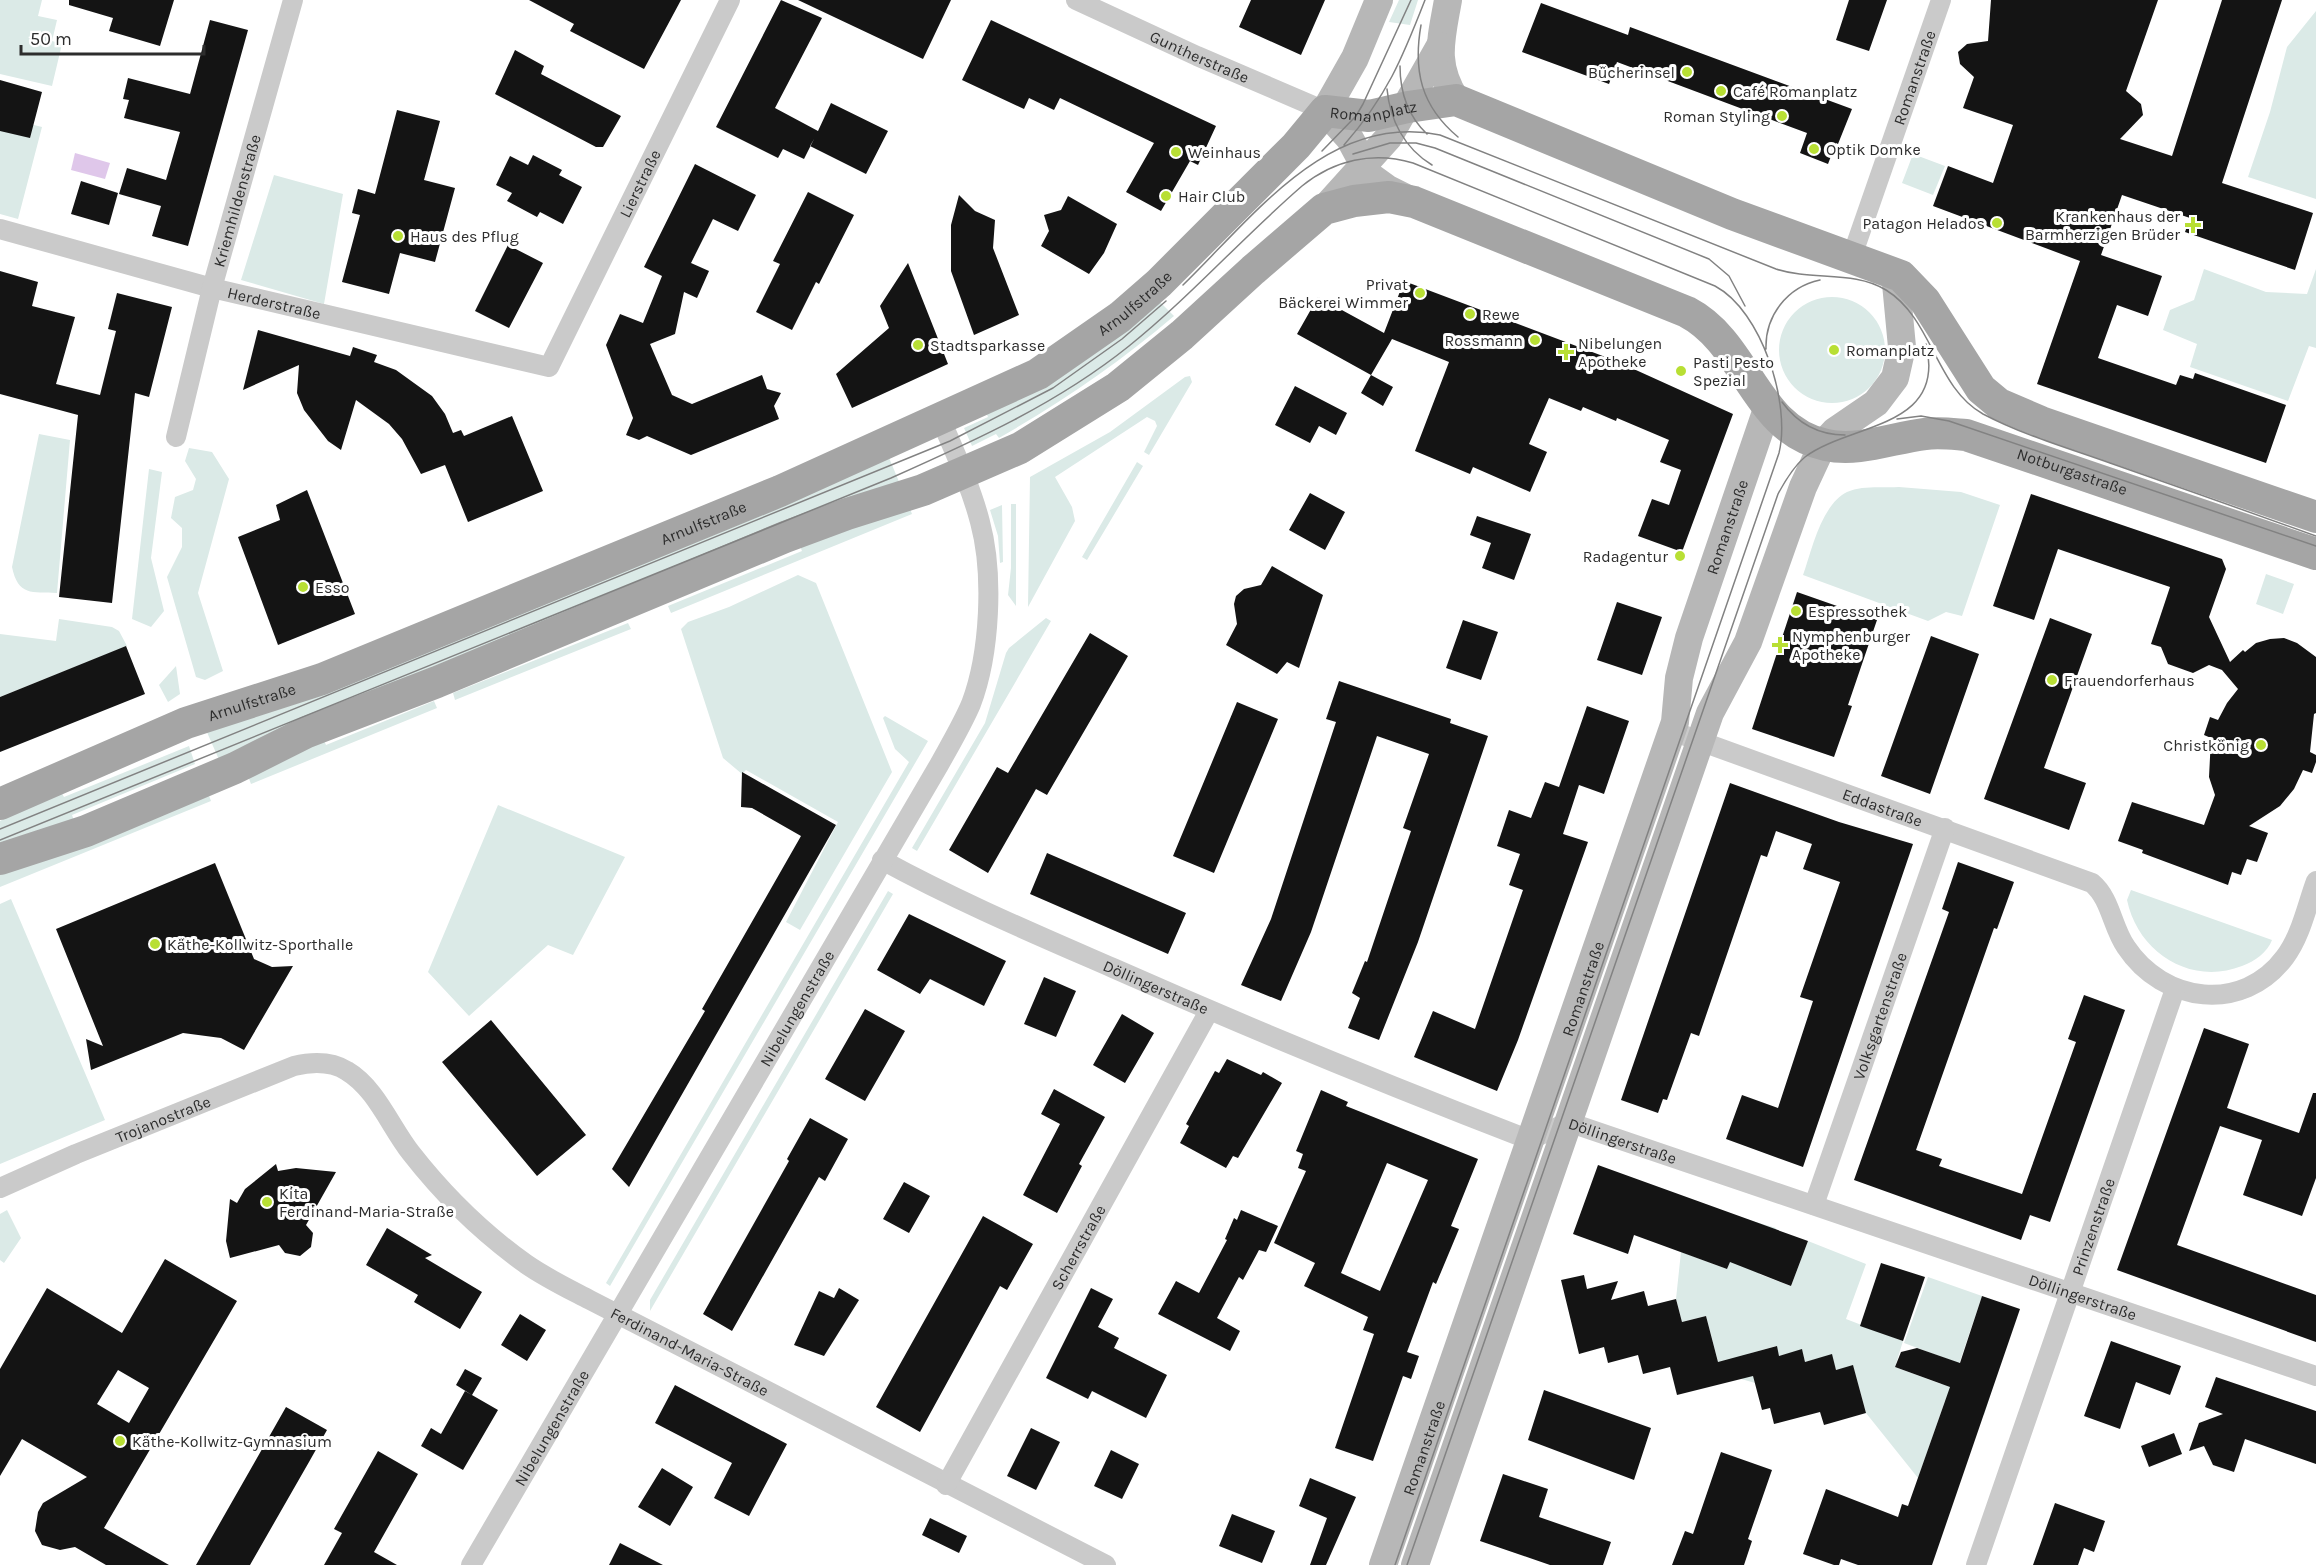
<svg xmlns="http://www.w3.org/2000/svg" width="2316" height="1565" font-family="Karla,sans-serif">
<rect width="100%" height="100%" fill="#fff"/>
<!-- green -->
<path fill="#dbeae7" d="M0,0H42L38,16L57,20L52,41L62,44L52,86L0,74Z
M1399,0H1418L1410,25L1389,22Z
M2316,11V199L2248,177L2270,112L2287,47Z
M14,120L42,127L18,219L0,214V131Z
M1913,154L1945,166L1933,195L1902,183Z
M274,175L343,194L324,304L241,280Z
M2204,269L2266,292L2307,294L2316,269V348L2309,346L2288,401L2190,367L2197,344L2163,330L2170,310L2194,300Z
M1779 350a53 53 0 1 1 106 0a53 53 0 1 1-106 0Z
M1157,299L1174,316C1119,363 1062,402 999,438L996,434L972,446L964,428L988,417L986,412Z
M1190,376L1192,382L1149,455L1144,452L1157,426L1155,421L1147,417L1055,477L1072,507L1075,521L1028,607L1030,477L1110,432L1185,377Z
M39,434L70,440L57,593C32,592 18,596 12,567Z
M189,448L212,452L229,479L198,593L223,671L205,680L196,677L167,577L182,547V528L171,518L175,497L193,490L196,479L185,461Z
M887,453L900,484L220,762L206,730Z
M1137,462L1143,466L1087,560L1082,557Z
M149,469L162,472L151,558L164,611L151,627L132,619Z
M1899,487L1961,492L2000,505L1962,616L1946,612L1928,621L1803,575C1812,550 1821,505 1847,492C1862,485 1882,488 1899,487Z
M1011,504H1016V606L1008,595L1011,568Z
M1002,505L1003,562L1000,563L998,536L990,510Z
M909,506L912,514L671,613L668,606L802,551L800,546Z
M2266,574L2294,584L2283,614L2256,604Z
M798,575L816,583L892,772L800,930L786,922L838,822L746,770L742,774L723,758L681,629L688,622L729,607Z
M1046,618L1051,621L917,851L912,848L985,723L1006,653L1009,648Z
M59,619L112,627L119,631L127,646L0,697V634L56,641Z
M628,623L631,629L455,700L453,693Z
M176,666L180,694L168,702L159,685Z
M434,701L437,708L251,784L248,776L323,738L326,745Z
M885,716L928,741L610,1286L606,1283L909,762L895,749L883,718Z
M189,746L195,764L72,815L75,823L0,850V821L60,790L64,797Z
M208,793L211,801L0,887V871Z
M498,805L625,857L573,955L548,945L469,1016L428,972Z
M2131,890L2272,940C2267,953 2255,961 2242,966C2191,986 2138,953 2127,900Z
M888,891L893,894L650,1311V1300Z
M11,899L105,1120L0,1164V904Z
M7,1210L21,1238L4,1263L0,1260V1214Z
M1746,1219L1776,1228L1759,1274L1791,1286L1808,1241L1866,1264L1846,1319L1903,1341L1895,1367L1941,1384L1950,1360L1904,1343L1928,1277L1982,1296L1957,1370L1994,1383L1984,1415L1945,1401L1918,1478L1866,1413L1853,1366L1836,1370L1831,1355L1805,1362L1802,1350L1779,1356L1776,1346L1748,1354L1755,1383L1721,1373L1706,1316L1682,1322L1676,1299L1681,1252L1727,1269Z"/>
<!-- water -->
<path fill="#dfc7ea" d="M75,153L110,163L105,179L71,170Z"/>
<!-- building -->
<path fill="#141414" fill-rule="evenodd" d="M69,0H174L160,46L109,31L113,18L69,5Z
M529,0H681L644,69L570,31L574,24Z
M781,0L822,18L775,108L818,131L831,103L888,131L866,174L810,146L814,139L804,159L783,149L778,158L716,127Z
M798,0H951L923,59Z
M1251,0H1325L1301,55L1239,27Z
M1849,0H1887L1869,51L1836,40Z
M1991,0H2158L2126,91L2141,104L2143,115L2120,139L2172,156L2222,0H2282L2222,183L2313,213L2295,270L2185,232L2190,218L2122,195L2101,255L2162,276L2148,316L2117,305L2098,358L2176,385L2180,375L2193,379L2195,373L2286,405L2266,463L2037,384L2080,261L1933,206L1948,166L1993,183L2013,125L1963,108L1974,77L1960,64L1958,52L1967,44L1988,41Z
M1541,3L1628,35L1630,27L1852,109L1838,144L1836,143L1828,164L1800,153L1807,133L1617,62L1609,84L1522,52Z
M210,20L248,30L188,246L152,236L161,206L119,194L127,168L166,180L180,132L124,118L129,100L123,99L128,78L190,94Z
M991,20L1216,126L1198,165L1190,161L1161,211L1126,192L1154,143L1060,98L1054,110L1029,98L1024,109L962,80Z
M515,50L544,66L541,74L621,116L603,147H596L495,94Z
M0,80L42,92L30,138L0,131Z
M397,110L440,121L424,180L455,188L435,262L400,253L389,294L342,282L360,215L352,213L358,189L375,194Z
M533,155L562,170L559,175L582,187L563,224L540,212L537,217L507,201L512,193L496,185L510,156L528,165Z
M695,164L756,195L738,231L713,219L691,263L709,271L697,298L684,292L675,334L650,344L672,395L692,404L762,375L767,389L781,393L774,406L779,419L691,455L647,436L639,440L626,435L633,418L606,345L620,314L643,323L662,276L644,267Z
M81,181L118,193L109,225L71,214Z
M808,192L854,215L819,284L816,282L792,330L756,312L780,264L773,261Z
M959,195L975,211L995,220L993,248L1019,315L974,335L951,271V225Z
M1068,196L1117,224L1104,253L1089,274L1041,246L1049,231L1044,215L1061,210Z
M508,245L543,263L509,328L475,311Z
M908,263L948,364L852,408L836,374L889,328L880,306Z
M0,271L38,282L32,306L75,317L56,384L100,395L116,331L108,329L117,293L172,307L149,397L135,393L112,603L59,597L78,415L0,394Z
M1404,281L1616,361L1733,414L1682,552L1638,536L1652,499L1669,505L1681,470L1660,462L1669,440L1617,418L1616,421L1583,407L1581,411L1549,398L1529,444L1547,452L1530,492L1473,467L1470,474L1415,451L1449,362L1392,339L1371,375L1393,387L1383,406L1361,393L1371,375L1297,334L1318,297L1384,333Z
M258,330L350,356L353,347L377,355L374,362L396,370L432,396L445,414L453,433L461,430L464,436L512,416L543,491L468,522L445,465L421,474L402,439L389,424L356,400L341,450L328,441L304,410L297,393L299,365L243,390Z
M1295,386L1347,413L1336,435L1319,426L1310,443L1275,425Z
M307,490L355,614L278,645L238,537L280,520L276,505Z
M1310,493L1345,512L1325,550L1289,530Z
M2031,494L2222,559L2226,569L2209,617L2230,662L2243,650L2245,652L2256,643L2270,639L2284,638L2297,643L2316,657V713L2314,714L2310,752L2316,755V762L2312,773L2303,770L2294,789L2280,806L2249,826L2268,833L2257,862L2247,859L2241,875L2232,872L2228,885L2142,853L2143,850L2118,841L2132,802L2204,825L2215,795L2209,777L2211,738L2204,735L2210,717L2218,720L2227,703L2238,689L2222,670L2209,665L2193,673L2168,664L2161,647L2151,644L2170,587L2058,549L2034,620L1993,606Z
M1477,516L1531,534L1514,580L1482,568L1491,543L1470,535Z
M1272,566L1323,595L1299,668L1287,662L1277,674L1226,645L1237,624L1234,604L1236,596L1244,589L1261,585Z
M1797,592L1877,620L1848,705L1852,706L1834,757L1752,729Z
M1617,602L1662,617L1642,675L1597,660Z
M2050,618L2092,634L2044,768L2086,783L2069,830L1984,799Z
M1463,620L1498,632L1481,680L1446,668Z
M1090,633L1128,656L1047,795L1036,789L988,873L949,850L997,767L1008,773Z
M1931,636L1979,654L1930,794L1881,776Z
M126,646L145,694L0,752V697Z
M1339,681L1451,719L1450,723L1488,736L1418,942L1379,1040L1348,1028L1360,998L1352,993L1365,961L1367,962L1411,831L1403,828L1429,754L1377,736L1311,932L1281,1001L1241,985L1271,919L1336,722L1326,719Z
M1237,702L1278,719L1214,873L1173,856Z
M1587,706L1629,721L1604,794L1579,785L1563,834L1588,842L1518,1040L1497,1091L1414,1057L1433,1011L1475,1029L1523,890L1509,885L1520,854L1497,846L1509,810L1531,818L1545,782L1559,787Z
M742,772L836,825L629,1187L612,1169L705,1011L702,1009L801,836L752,808L741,807Z
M1730,783L1839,822L1913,844L1803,1167L1726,1139L1742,1095L1778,1108L1813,1001L1800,997L1840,882L1803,869L1812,844L1776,831L1767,857L1761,855L1699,1036L1691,1033L1667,1100L1663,1099L1658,1113L1621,1100Z
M1047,853L1186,913L1168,954L1030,894Z
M1958,862L2014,882L1997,929L1994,928L1916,1150L1942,1159L1939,1166L2022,1194L2076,1042L2068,1039L2084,995L2125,1010L2050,1222L2030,1215L2021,1240L1854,1180L1949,912L1942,909Z
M215,863L254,959L272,967L293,966L244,1050L221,1038L183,1033L91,1070L86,1039L103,1046L56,929Z
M909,914L1006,961L984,1006L930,979L920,994L877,970Z
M1044,977L1076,991L1056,1037L1024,1024Z
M865,1009L905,1031L865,1101L825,1079Z
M1122,1014L1154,1033L1125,1083L1093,1065Z
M491,1020L586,1135L537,1176L442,1062Z
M2204,1028L2249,1044L2227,1108L2299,1133L2313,1093H2316V1178L2302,1216L2243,1195L2262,1140L2220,1126L2177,1245L2316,1295V1342L2117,1270Z
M1227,1059L1261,1075L1263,1072L1282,1083L1238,1158L1233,1156L1226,1168L1180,1143L1189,1126L1186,1124L1215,1071L1219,1073Z
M1054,1089L1105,1117L1079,1164L1082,1166L1057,1213L1023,1195L1060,1124L1041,1114Z
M1321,1090L1348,1102L1346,1106L1478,1159L1451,1226L1459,1229L1436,1284L1433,1282L1407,1352L1419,1356L1411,1379L1403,1376L1373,1461L1335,1448L1374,1334L1363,1330L1368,1317L1304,1286L1315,1263L1274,1243L1306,1171L1298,1168L1303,1154L1296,1151ZM1387,1163L1428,1180L1380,1291L1341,1273Z
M810,1118L848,1139L825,1181L819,1177L732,1331L703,1314L789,1161L787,1159Z
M276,1164L278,1171L296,1168L336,1172L306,1225L313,1233L311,1247L300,1256L285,1253L279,1245L230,1258L226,1241L230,1199L237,1203L245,1189Z
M1598,1165L1808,1241L1791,1286L1730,1262L1727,1269L1634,1235L1628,1254L1573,1234Z
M904,1182L930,1196L909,1233L883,1219Z
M1241,1210L1278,1226L1266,1252L1259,1250L1243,1280L1239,1277L1217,1318L1240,1331L1230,1351L1158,1314L1176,1281L1199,1293L1227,1240L1225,1239L1234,1218L1237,1220Z
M983,1216L1033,1244L1007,1290L1000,1286L920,1432L876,1407Z
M387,1228L432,1255L425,1258L482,1292L460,1329L414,1302L418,1295L366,1265Z
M165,1259L237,1301L104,1528L169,1565H106L75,1547L60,1550L42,1545L35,1531L38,1512L43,1503L87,1477L22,1439L0,1476V1369L47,1288L122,1333ZM118,1370L149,1388L129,1423L97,1404Z
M1881,1263L1925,1277L1903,1341L1860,1326Z
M1584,1275L1587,1289L1618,1281L1611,1300L1644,1291L1648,1306L1676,1299L1682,1322L1706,1316L1718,1362L1777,1346L1779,1356L1802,1349L1805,1362L1832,1354L1836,1370L1853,1365L1866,1413L1824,1425L1820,1412L1774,1424L1770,1408L1762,1410L1753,1376L1677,1395L1670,1367L1643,1374L1638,1355L1608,1363L1604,1347L1579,1354L1561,1280Z
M839,1288L859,1300L824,1356L794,1345L819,1291L834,1298Z
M1091,1288L1113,1299L1098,1327L1119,1338L1114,1348L1167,1375L1146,1418L1092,1391L1088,1399L1046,1378Z
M1982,1296L2020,1309L1932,1565H1858L1841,1559L1839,1565H1834L1803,1554L1826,1489L1898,1517L1902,1504L1908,1506L1950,1387L1895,1367L1901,1352L1917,1348L1960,1363Z
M520,1314L546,1330L527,1361L501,1345Z
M2111,1341L2181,1366L2170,1395L2136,1382L2120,1429L2084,1416Z
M465,1369L482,1378L472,1395L456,1385Z
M2216,1377L2316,1411V1464L2245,1439L2234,1472L2213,1465L2204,1446L2189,1451L2199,1423L2223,1414L2205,1407Z
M675,1385L787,1444L749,1516L714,1498L732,1463L655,1423Z
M1544,1390L1651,1428L1634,1480L1528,1440Z
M465,1391L498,1410L463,1470L421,1446L431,1428L441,1434Z
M286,1407L327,1430L309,1462L250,1565H196Z
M1031,1428L1060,1442L1036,1490L1007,1476Z
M2174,1433L2182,1454L2149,1467L2141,1446Z
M1111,1450L1139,1464L1122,1499L1094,1486Z
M378,1451L418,1474L374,1552L397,1565H324L342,1533L334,1529Z
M1721,1452L1772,1470L1748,1539L1752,1541L1744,1565H1672L1685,1531L1693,1534Z
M662,1468L693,1487L670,1526L638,1507Z
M1503,1474L1548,1489L1539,1517L1611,1542L1603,1565H1550L1480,1541Z
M1310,1478L1356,1497L1326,1565H1310L1327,1518L1299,1506Z
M2055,1503L2105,1521L2094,1552L2084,1548L2078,1565H2033Z
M1232,1514L1275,1531L1262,1563L1219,1546Z
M930,1518L967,1536L959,1553L922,1535Z
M620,1543L663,1565H609Z"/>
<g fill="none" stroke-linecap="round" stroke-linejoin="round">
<!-- street -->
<g stroke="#cacaca" stroke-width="20">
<path id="s1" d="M1076,0L1197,56L1325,111"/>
<path id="s2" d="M0,229L212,288L549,367L730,0"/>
<path id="s3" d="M1852,256L1941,0"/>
<path id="s4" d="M176,437L212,288L293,0"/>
<path id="s5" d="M1672,731L2092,883C2111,899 2112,927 2126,947C2163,1003 2243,1014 2285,957C2301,936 2307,905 2316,881"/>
<path id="s6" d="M882,860C957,901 1035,934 1113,968C1251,1029 1390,1086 1530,1140L1568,1122L2316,1376"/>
<path id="s7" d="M0,1188L76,1154L294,1066C311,1062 331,1061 347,1071C376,1088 391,1128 411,1153C443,1194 484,1234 526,1264C546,1278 569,1289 590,1300L1106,1565"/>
<path id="s8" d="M1814,1205L1945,828"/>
<path id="s9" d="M946,1485L1209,1011"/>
<path id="s10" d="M471,1565L939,765C950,745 962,725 971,704C990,654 994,574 980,522C971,487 955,453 941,420"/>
<path id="s11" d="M1976,1565L2175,989"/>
</g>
<!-- secondary -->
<g stroke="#b7b7b7" stroke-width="28">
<path d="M1379,0L1355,58L1325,111L1350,139L1370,176L1388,189L1412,201"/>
<path d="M1448,0C1441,40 1433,64 1456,100"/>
<path d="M1324,209L1388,138L1440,46"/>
<path id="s12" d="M1383,1565L1675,722L1679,678L1689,638L1767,409"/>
<path d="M1415,1565L1710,713L1748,642L1803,487L1823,444L1835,431L1876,403L1895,378L1902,347L1895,273"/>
</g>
<!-- primary -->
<g stroke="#a5a5a5" stroke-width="32">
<path id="s13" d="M0,804L186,723L322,679L780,491L1038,374L1120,317L1159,283L1296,146L1325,111L1369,116L1408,107L1456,100L1732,214L1901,276L1925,301L1981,389L1999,404L2041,422L2316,517"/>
<path id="s14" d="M0,859L86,831L235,768L307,732L437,682L785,537L847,514L923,490L1020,448L1118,387L1182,335L1253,270L1324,209L1354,201L1389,197L1414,202L1687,312C1748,344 1754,430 1826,445C1859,452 1892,438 1925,434C1939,432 1953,434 1966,435L2316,554"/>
</g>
<!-- tram -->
<path stroke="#828282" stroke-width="1.5" d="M1421,25C1413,71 1421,106 1458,137
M1400,66C1400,91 1408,116 1427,134
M1387,89C1390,120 1404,148 1432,165
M1344,145C1387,96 1402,59 1425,0
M1322,151L1356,116L1363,104L1411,0
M1353,154L1390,143H1416L1435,148L1709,259L1729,276L1745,306
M1183,285C1254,216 1329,112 1440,135L1776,269C1812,281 1854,270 1886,290C1933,319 1935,387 1983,414C2023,435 2068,448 2110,463C2179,487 2247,511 2316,536
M1766,349C1765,316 1787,287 1820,280
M1782,402C1798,424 1818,435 1845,435
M1897,419L1921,416L1949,421L2316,546
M0,829L950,441L1053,388L1122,339L1166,301
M0,840L891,478C974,441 1057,404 1129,346C1190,297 1243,237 1302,186C1334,160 1373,151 1413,163L1715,286C1762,311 1791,404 1779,453L1395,1565
M1407,1565L1778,494C1785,481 1793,467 1805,457C1850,423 1947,429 1926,344"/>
</g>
<!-- markers -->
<g fill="#b8df34" stroke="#fff" stroke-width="2">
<circle cx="1687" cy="72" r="6"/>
<circle cx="1721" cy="91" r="6"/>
<circle cx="1782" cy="116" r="6"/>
<circle cx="1814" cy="149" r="6"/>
<circle cx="1176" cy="152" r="6"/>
<circle cx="1166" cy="196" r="6"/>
<circle cx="1997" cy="223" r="6"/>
<path d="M2190 216h6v6h6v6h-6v6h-6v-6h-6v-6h6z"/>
<circle cx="398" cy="236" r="6"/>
<circle cx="1420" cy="293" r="6"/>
<circle cx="1470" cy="314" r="6"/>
<circle cx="1535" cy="340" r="6"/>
<circle cx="918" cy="345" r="6"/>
<circle cx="1834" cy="350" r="6"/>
<path d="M1563 343h6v6h6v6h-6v6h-6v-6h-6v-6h6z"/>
<circle cx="1681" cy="371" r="6"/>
<circle cx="1680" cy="556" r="6"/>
<circle cx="303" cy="587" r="6"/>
<circle cx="1796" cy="611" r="6"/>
<path d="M1777 636h6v6h6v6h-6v6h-6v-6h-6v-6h6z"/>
<circle cx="2052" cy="680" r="6"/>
<circle cx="2261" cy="745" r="6"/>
<circle cx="155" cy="944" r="6"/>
<circle cx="267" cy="1202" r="6"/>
<circle cx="120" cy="1441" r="6"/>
</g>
<g text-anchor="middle" stroke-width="6" stroke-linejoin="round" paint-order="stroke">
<!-- street labels -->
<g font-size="16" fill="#2d2d2d" stroke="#fff">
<text dy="6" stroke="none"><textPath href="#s1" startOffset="136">Guntherstraße</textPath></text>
<text dy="6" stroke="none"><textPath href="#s3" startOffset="189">Romanstraße</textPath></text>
<text dy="6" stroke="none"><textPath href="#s13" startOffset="1564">Romanplatz</textPath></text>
<text dy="6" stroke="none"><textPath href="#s2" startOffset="771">Lierstraße</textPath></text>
<text dy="6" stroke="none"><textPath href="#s4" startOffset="244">Kriemhildenstraße</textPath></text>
<text dy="6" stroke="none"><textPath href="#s2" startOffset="284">Herderstraße</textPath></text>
<text dy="6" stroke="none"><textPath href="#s13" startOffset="1244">Arnulfstraße</textPath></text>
<text dy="6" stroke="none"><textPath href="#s14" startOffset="2325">Notburgastraße</textPath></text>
<text dy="6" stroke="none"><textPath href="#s13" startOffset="758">Arnulfstraße</textPath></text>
<text dy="6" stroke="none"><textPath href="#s12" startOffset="1095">Romanstraße</textPath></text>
<text dy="6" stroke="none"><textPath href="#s13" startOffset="272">Arnulfstraße</textPath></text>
<text dy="6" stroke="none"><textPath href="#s5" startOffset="224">Eddastraße</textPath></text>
<text dy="6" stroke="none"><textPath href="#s6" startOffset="302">Döllingerstraße</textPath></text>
<text dy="6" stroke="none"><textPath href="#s12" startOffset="610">Romanstraße</textPath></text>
<text dy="6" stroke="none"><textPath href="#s10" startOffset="645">Nibelungenstraße</textPath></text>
<text dy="6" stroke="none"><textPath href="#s8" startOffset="200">Volksgartenstraße</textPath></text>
<text dy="6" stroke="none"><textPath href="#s7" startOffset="177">Trojanostraße</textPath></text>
<text dy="6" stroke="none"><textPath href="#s6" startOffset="806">Döllingerstraße</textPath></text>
<text dy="6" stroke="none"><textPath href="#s11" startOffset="358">Prinzenstraße</textPath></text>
<text dy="6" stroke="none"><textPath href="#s9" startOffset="272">Scherrstraße</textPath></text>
<text dy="6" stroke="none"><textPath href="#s6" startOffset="1292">Döllingerstraße</textPath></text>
<text dy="6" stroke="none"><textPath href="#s7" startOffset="824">Ferdinand-Maria-Straße</textPath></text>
<text dy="6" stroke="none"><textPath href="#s10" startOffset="159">Nibelungenstraße</textPath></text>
<text dy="6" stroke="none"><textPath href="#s12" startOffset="124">Romanstraße</textPath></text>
</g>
<!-- poi labels -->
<g font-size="16" fill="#2d2d2d" stroke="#fff" text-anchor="start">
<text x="1675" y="78" text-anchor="end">Bücherinsel</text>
<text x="1733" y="97">Café Romanplatz</text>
<text x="1770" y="122" text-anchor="end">Roman Styling</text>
<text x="1826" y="155">Optik Domke</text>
<text x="1188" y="158">Weinhaus</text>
<text x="1178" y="202">Hair Club</text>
<text x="2180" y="222" text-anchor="end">Krankenhaus der<tspan x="2180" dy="18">Barmherzigen Brüder</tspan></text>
<text x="1985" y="229" text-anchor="end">Patagon Helados</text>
<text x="410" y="242">Haus des Pflug</text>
<text x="1408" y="290" text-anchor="end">Privat<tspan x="1408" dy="18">Bäckerei Wimmer</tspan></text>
<text x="1482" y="320">Rewe</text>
<text x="1523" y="346" text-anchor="end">Rossmann</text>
<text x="1578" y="349">Nibelungen<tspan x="1578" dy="18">Apotheke</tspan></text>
<text x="930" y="351">Stadtsparkasse</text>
<text x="1846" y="356">Romanplatz</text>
<text x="1693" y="368">Pasti Pesto<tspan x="1693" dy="18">Spezial</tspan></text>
<text x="1668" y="562" text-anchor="end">Radagentur</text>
<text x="315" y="593">Esso</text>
<text x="1808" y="617">Espressothek</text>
<text x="1792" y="642">Nymphenburger<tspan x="1792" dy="18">Apotheke</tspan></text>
<text x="2064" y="686">Frauendorferhaus</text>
<text x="2249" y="751" text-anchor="end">Christkönig</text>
<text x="167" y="950">Käthe-Kollwitz-Sporthalle</text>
<text x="279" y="1199">Kita<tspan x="279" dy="18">Ferdinand-Maria-Straße</tspan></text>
<text x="132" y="1447">Käthe-Kollwitz-Gymnasium</text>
</g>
</g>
<!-- scale -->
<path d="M21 45v9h183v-9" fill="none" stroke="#2d2d2d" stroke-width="3"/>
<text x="30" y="45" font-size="18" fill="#2d2d2d" stroke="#ffffff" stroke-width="4.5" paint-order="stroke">50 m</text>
</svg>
